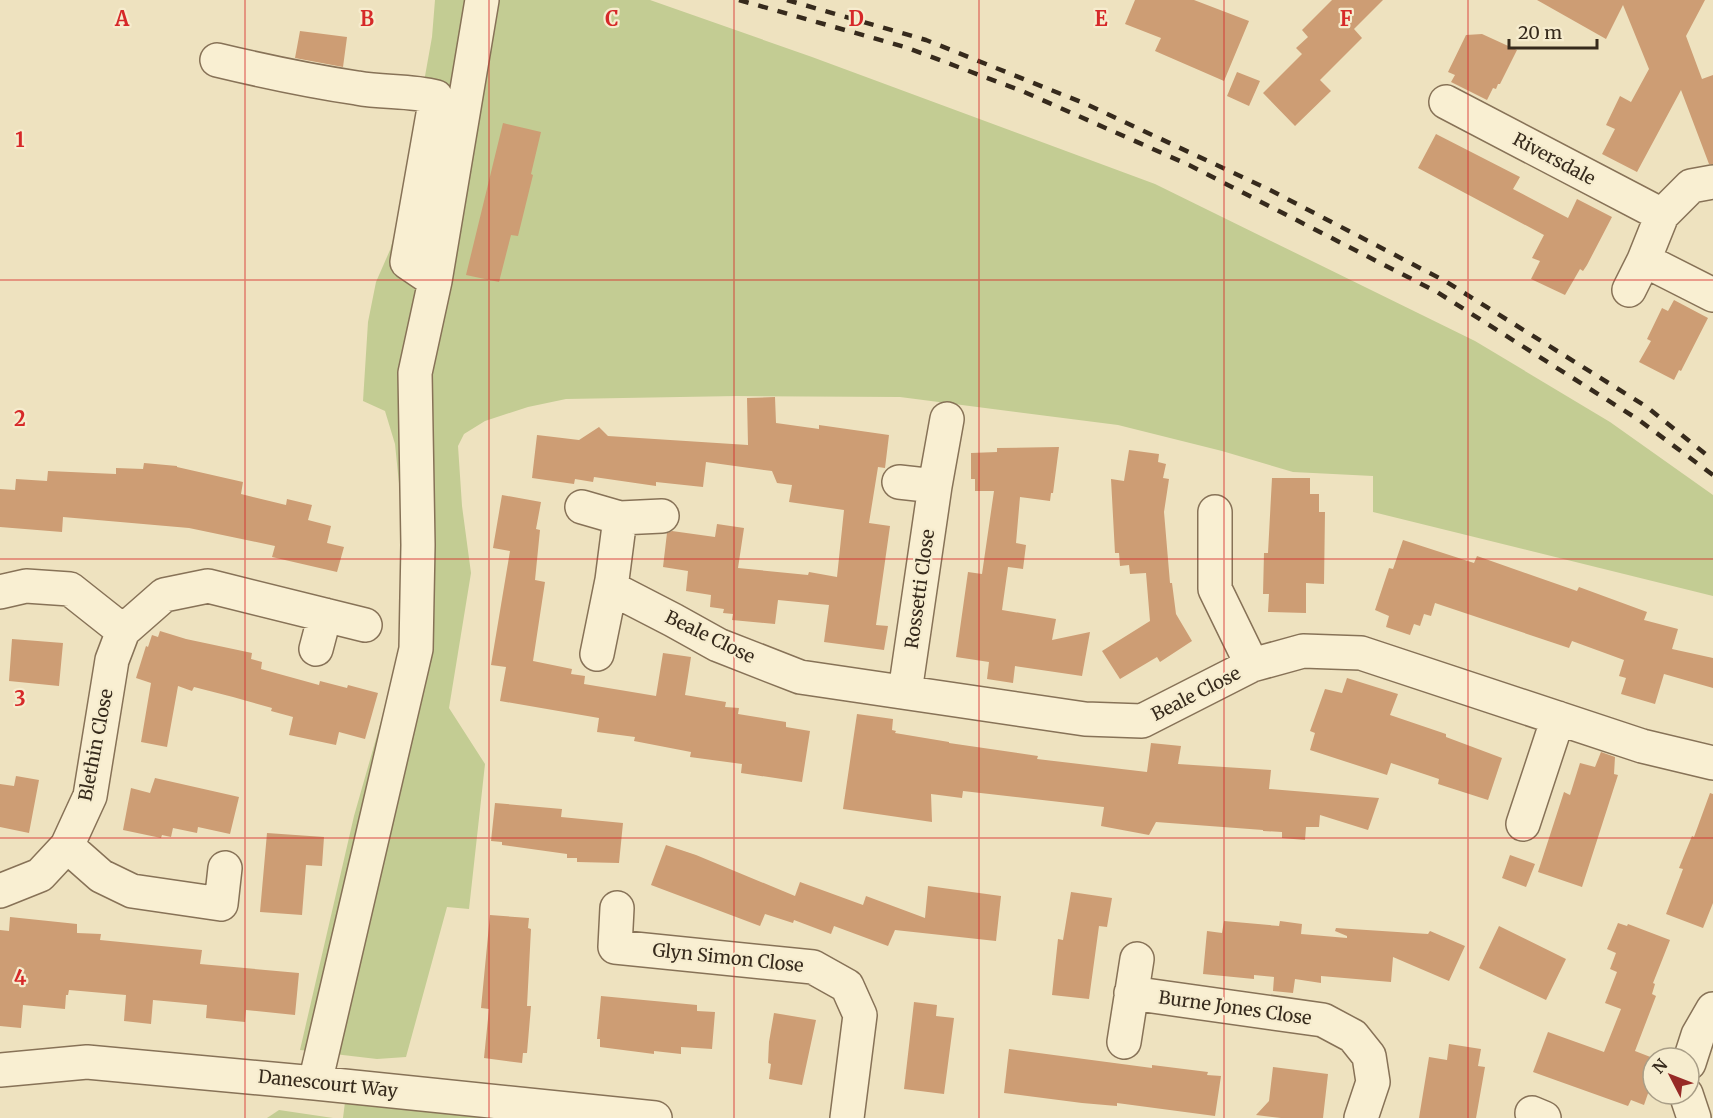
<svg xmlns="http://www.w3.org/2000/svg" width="1713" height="1118" font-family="Merriweather,serif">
<rect width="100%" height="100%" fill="#eee2bf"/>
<!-- green -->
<path fill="#c3cc93" d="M435,0H650L812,57L1155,184L1475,341L1610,422L1713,495V596L1373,512V476L1293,472L1222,451L1118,425L900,397L737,396L566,399L528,407L485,421L464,434L458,446L462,506L471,573L449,708L485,764L469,909L447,907L406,1057L377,1059L300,1050L354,816L403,644V523L395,444L385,411L363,401L368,322L376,282L390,250L400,216L432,37Z
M347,1086L655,1118H343Z
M279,1110L333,1118H267Z"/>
<!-- building -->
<path fill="#cd9d74" d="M1135,0H1194L1249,21L1224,81L1155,51L1161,38L1125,24Z
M1332,0H1383L1354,29L1362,38L1320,80L1331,91L1295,126L1263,93L1302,54L1296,48L1308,37L1302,30Z
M1537,0H1705L1686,36L1702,79L1713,75V164H1709L1681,90L1637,172L1602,154L1615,129L1606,125L1620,96L1631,102L1649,69L1623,5L1606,39Z
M300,31L347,37L343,67L295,58Z
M1482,34L1517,50L1500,84H1498L1496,89L1493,88L1487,100L1451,82L1455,75L1448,72L1466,35Z
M1237,72L1260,81L1249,106L1227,96Z
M503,123L541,132L531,174L533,175L518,236L511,235L499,282L466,275Z
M1436,134L1520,177L1513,189L1568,218L1577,199L1612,217L1587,265L1583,271L1580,269L1565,295L1531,279L1540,261L1532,258L1544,235L1418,168Z
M1674,300L1708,318L1681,371L1679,370L1674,380L1639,362L1651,341L1647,339L1662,308L1668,311Z
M775,397L776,423L819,429V425L889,435L885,468L878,467L869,523L890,526L876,625L888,626L884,650L824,642L829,605L778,600L775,624L732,620L733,614L723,613L724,609L710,607L711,595L686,591L688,571L663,567L667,533L672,531L715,537L717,524L744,528L738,568L808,575L809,572L837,577L844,510L789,502L792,485L777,483L772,471L706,462L703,487L656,482V486L594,477L593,482L575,479L574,484L532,478L537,435L579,440L599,427L608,436L748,445L747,398Z
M1059,447L1053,493H1051L1050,501L1020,497L1016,543L1026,545L1023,569L1008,567L1002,610L1056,619L1052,640L1090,632L1082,676L1015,666L1013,683L987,679L989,662L956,657L968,572L982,574L994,491H975V479H971V453L997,452V448Z
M1129,450L1159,454L1158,462L1166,464L1163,478L1169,479L1164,512L1170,583H1172L1176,614L1192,641L1160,662L1157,657L1120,679L1102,651L1150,621L1146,573L1130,574L1129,565L1120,566L1119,553H1115L1111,479L1124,481Z
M144,463L177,466V467L243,482L241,494L286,505L287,499L312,505L308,520L331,526L327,543L344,547L337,572L272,557L275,546L189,528L63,517L62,532L0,527V489L15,490L16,479L47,481L48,471L116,474V468L143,469Z
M1272,478H1310V494H1319V512H1325L1324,584L1306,583V613L1268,612L1269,594H1263L1264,553H1268Z
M502,495L541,502L536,529L540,530L535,580L545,582L533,661L572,669L571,674L585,676L584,684L656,696L663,653L691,657L685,695L726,702L725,707L739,708L738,714L786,722V727L810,731L802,782L741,773L742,764L690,757L691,752L634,741L635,737L597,732L599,718L500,701L506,667L491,665L510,551L493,548Z
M1403,540L1474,563L1477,556L1577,591L1579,587L1647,612L1644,620L1678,629L1672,649L1713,658V688L1664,674L1655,704L1621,694L1626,678L1619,676L1624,660L1572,641L1569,648L1435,603L1431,616L1424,614L1420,626L1414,624L1410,635L1386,627L1389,616L1375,610L1389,568L1393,569Z
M160,631L186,639L252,653L251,659L262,662L261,669L319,685L320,681L347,688L348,685L378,693L365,739L339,732L336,745L289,735L293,717L271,711L272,708L233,697L194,687L192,691L178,686L167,747L141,742L151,683L136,678L146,646L148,647L152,635L158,637Z
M12,639L63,643L59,686L9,681Z
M1347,678L1398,694L1390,715L1446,734V737L1502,758L1488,800L1438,784L1439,779L1391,763L1387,775L1310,750L1315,733L1310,731L1325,689L1342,693Z
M857,714L893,719L892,730L896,731L895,733L949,742V743L1038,756L1037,759L1147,772L1151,743L1181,746L1178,764L1271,770L1269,789L1379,798L1368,830L1320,815L1319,827H1306L1305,840L1282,838V832L1263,831V830L1156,822L1149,835L1101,826L1104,807L963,791L962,798L931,794L932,822L843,809Z
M1601,752L1615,757L1614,774L1618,775L1582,887L1538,872L1564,792L1570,795L1580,763L1595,767Z
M16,776L39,780L29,833L0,827V784L14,786Z
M155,778L239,797L230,834L198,827L197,833L173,828L171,837L162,835L161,838L123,830L131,788L150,793Z
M1710,793L1713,794V903L1703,928L1666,914L1683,869L1679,868L1692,836L1694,837Z
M495,803L562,809L561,817L623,823L619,863L577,862V858H567V854L502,845V842L491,841Z
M267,833L324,837L322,866L306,865L302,915L260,912Z
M666,845L696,855L795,896L800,882L863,905L866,896L925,918L928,886L1001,896L996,941L895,930L888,946L834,926L831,934L794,920L793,923L765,914L760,926L651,885Z
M1510,855L1535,864L1526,887L1502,878Z
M1071,892L1112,898L1107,927L1099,926L1089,999L1052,995L1058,939L1063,940Z
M490,915L529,918L528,928L531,929L527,1006H531L527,1053H523L522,1063L484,1058L489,1009L481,1008Z
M10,917L77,924V933L101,934L100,940L202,950L200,964L299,973L295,1015L246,1010L245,1022L206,1018L207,1005L153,1000L151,1024L124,1021L126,995L69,990L68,995H66L65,1009L23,1005L21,1028L0,1026V930L9,931Z
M1224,921L1279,926L1280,921L1302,924L1301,934L1347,938V936L1335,931L1336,928L1428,934L1430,931L1465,946L1449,981L1393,957L1391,982L1321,976V983L1295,979L1293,993L1273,991L1274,977L1254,975V979L1203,974L1207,931L1222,933Z
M1618,923L1627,926L1628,924L1670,940L1653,983L1655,984L1652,994L1656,996L1635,1051L1653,1058V1079L1644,1105L1631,1100L1628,1106L1533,1072L1548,1032L1604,1052L1621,1009L1605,1003L1617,972L1610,969L1616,953L1607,949Z
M1499,926L1566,959L1546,1000L1479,968Z
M601,996L697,1005V1011L715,1012L712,1049L681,1047V1054L654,1051V1054L600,1047V1039H597Z
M914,1002L937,1005L936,1016L954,1018L944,1094L904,1089Z
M774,1013L816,1020L802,1085L769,1079L771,1064L768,1063L769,1042Z
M1449,1044L1481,1049L1478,1066L1485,1067L1476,1118H1419L1429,1057L1447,1060Z
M1009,1049L1152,1068V1065L1208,1072L1207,1075L1221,1076L1215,1116L1117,1103V1106L1082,1103L1004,1093Z
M1273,1067L1328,1074L1323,1118H1281L1256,1115L1269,1101Z"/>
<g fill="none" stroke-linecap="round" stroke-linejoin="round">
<defs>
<path id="minor" d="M217,60C263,71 310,81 357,88C383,93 410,90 436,97L407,262L435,281
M1446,102L1662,215L1691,186L1713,182
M1662,215L1644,260L1713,295
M1629,290L1644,260
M899,482L935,486
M582,507L620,518L662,516
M1215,512V589L1252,665
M611,588L673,620L718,645L800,677L1085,719L1142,721L1252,665L1303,651L1361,653L1642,746L1713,763
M0,592L26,586L70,589L123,631
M316,649L325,615
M597,654L612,580L620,518
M905,692L935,486L947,419
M1523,824L1558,718
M67,846L101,876L132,891L221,904L225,868
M0,891L40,875L67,846L90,796L112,660L123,631L164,595L208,586L365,625
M617,908L615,947L813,967L847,986L860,1015L847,1118
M1131,993L1323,1020L1353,1036L1369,1056L1373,1082L1361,1118
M1124,1042L1137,959
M1689,1063L1698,1035L1713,1009
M0,1070L87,1062L315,1083L655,1118
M315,1083L416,649L418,545L415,373L435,281L482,0
M1686,1094L1694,1118
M1532,1113L1544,1118"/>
</defs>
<!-- minor casing -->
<use href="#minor" stroke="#877257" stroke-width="36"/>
<!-- minor -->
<use href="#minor" stroke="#f9efd2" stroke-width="33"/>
<!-- rail -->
<path stroke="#362a1c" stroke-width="4.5" stroke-dasharray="10 10" stroke-linecap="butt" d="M739,0L905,47L1022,91L1189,165L1437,292L1639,420L1713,475
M787,0L926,40L1086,104L1270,190L1445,281L1647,407L1713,460"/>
</g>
<!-- grid -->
<path fill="none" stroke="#d62828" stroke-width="1.5" stroke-opacity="0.55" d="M245,0V1118M489,0V1118M734,0V1118M979,0V1118M1224,0V1118M1468,0V1118M0,280H1713M0,559H1713M0,838H1713"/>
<g text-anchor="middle" stroke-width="4.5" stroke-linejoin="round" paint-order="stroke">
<!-- street labels -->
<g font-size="18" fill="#362a1c" stroke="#f6ecce">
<text transform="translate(1554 159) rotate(28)" y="6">Riversdale</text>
<text transform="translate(920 589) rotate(-82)" y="6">Rossetti Close</text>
<text transform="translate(710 637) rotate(26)" y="6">Beale Close</text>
<text transform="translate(1196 694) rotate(-27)" y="6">Beale Close</text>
<text transform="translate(96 745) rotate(-79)" y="6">Blethin Close</text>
<text transform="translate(728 958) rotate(6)" y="6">Glyn Simon Close</text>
<text transform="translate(1235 1008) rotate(8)" y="6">Burne Jones Close</text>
<text transform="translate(328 1084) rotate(6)" y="6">Danescourt Way</text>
</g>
</g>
<g font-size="20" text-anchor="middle" font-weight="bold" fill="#d62828" stroke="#f6ecce" stroke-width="4.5" stroke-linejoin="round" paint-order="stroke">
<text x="122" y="26">A</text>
<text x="367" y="26">B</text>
<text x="612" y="26">C</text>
<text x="856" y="26">D</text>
<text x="1101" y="26">E</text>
<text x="1346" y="26">F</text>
<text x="20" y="147">1</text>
<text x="20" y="426">2</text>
<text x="20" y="706">3</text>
<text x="20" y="985">4</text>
</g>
<!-- north arrow -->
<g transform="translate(1671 1076) rotate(312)"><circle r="28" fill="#f6ecce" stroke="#a99e87" stroke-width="1.5"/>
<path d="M0-4.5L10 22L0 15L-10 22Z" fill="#972a26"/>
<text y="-9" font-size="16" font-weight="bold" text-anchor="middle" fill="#362a1c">N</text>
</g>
<!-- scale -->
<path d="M1509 39v9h88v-9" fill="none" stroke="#362a1c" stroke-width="3"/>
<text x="1518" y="39" font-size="18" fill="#362a1c" stroke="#f6ecce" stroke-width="4.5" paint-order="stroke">20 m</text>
</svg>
